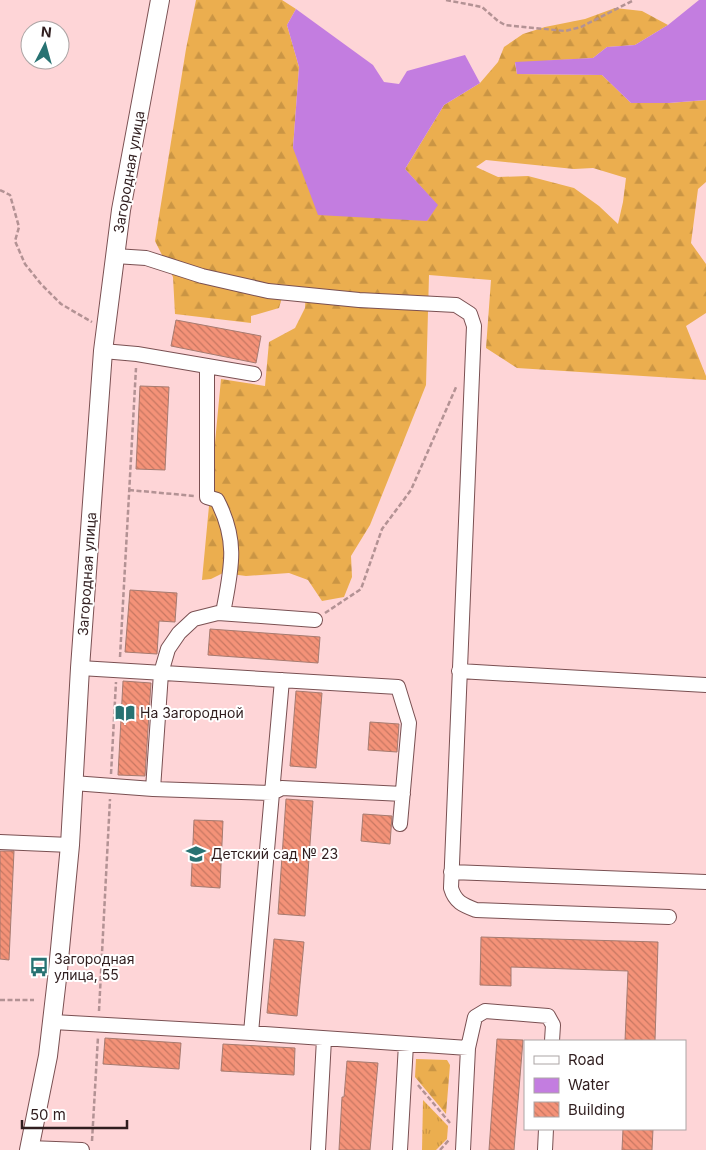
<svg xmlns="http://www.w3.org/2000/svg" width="706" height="1150" font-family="Inter,sans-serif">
<defs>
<pattern id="forest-firs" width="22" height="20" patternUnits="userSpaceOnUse" patternTransform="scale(1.25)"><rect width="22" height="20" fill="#ebae4f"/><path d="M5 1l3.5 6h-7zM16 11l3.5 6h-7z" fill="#ca9544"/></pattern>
<pattern id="park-tufts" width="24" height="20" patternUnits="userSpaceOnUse" patternTransform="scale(1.25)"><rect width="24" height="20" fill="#ebae4f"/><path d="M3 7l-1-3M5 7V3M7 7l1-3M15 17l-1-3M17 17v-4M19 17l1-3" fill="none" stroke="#ca9544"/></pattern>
<pattern id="building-back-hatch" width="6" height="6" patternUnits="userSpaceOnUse" patternTransform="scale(1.25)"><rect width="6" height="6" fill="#f49278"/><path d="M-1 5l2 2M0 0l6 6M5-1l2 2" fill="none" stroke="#c67762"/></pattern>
</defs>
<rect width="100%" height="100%" fill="#fed5d7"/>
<!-- forest -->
<path fill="url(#forest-firs)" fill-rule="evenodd" d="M196,0H282L296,9L287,25L299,67L293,148L437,205L405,169L444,105L480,83L498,62L504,47L523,34L545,27L585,19L615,8L642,11L668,25L635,45L607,47L593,58L515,63L517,74L602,75L631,103H669L706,100V182L698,189L691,243L706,264V313L686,326L706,376V380L517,368L486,348L491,280L429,275L426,385L370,525L351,556L352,577L344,597L322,601L308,580L289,573L246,576L223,573L211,579L202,580L221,379L265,386L269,342L295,328L305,308L306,290L285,287L279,308L251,316V323L175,314L173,277L155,241L186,49ZM486,160L574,169L593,168L626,178L623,202L618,224L599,206L574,188L528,176L498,177L476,167Z
M416,1059L447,1060L450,1065L446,1114L415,1077Z"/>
<!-- park -->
<path fill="url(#park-tufts)" d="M423,1100L448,1126L447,1139L436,1150H422Z"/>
<!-- water -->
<path fill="#c37de0" d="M699,0H706V100L669,103H631L602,75L517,74L515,62L593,58L607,47L635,45L668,25Z
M296,9L373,65L384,82L399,84L407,71L465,55L480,83L444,105L405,169L438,205L427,221L318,215L293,148L299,67L287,25Z"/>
<!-- building -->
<path fill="url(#building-back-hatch)" stroke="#a67b70" d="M176,320L261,336L256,363L171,346Z
M140,386L169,387L165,470L136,469Z
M130,590L177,593L175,622L159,621L157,654L125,652Z
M210,629L320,637L318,663L208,655Z
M123,681L151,683L145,776L118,775Z
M296,691L322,693L316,768L290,766Z
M370,722L399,724L397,752L368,750Z
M286,799L313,801L305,916L278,914Z
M363,814L392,816L390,844L361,841Z
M194,820L223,821L220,888L191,886Z
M0,851H14L9,960L0,959Z
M481,937L658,942L655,1041H625L628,971L511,967V986L480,985Z
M274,939L304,942L297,1016L267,1013Z
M105,1038L181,1043L179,1069L103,1064Z
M497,1039L523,1040L514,1150H489Z
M223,1044L295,1048L294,1075L221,1071Z
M347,1061L378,1063L370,1150H339L342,1097H344Z
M623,1129H653L652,1150H622Z"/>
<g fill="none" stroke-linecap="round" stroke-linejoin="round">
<defs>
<path id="minor" d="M115,256L146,258L202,276L268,291L359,300L456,305L470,314L474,326L451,888C455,902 463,905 476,910L669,917
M103,351L137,354L254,374
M207,366V497L217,500C239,542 231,570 223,613
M80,668L398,687L409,723L400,824
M459,671L706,685
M73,783L153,789L272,793L282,680
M153,789L161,673L168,649L179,633L194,619L218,613L315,620
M0,842L70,845
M451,872L706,882
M53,1022L251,1033L272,793L282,788L403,794
M251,1033L468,1048L475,1017L485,1011L548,1016L553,1025L552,1041
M29,1148L82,1150
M318,1150L324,1039
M400,1150L406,1044
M463,1150L468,1048
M545,1150L546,1129"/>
<path id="major" d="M29,1150L48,1056L58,970L70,845L80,668L103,351L121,210L160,0"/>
</defs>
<!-- minor casing -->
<use href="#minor" stroke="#7a5052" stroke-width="16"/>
<!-- major casing -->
<use href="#major" stroke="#7a5052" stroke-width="20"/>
<!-- path -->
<path stroke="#b39294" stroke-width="2.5" stroke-dasharray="5 2.5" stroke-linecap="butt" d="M446,0L482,7L498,21L505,25L565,31L581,27L634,0
M0,190L10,195L19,227L15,241L25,264L41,284L61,304L92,322
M129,490L195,496
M325,613L361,589L382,529L411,490L457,385
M120,657L136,368
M111,774L116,682
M0,1000H34
M99,1011L110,799
M418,1085L450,1123
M92,1141L98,1037
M440,1150L449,1140"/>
<!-- minor -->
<use href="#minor" stroke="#fff" stroke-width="14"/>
<!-- major -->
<use href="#major" stroke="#fff" stroke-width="18"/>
</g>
<!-- icons -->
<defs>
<symbol id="library-bare" viewBox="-9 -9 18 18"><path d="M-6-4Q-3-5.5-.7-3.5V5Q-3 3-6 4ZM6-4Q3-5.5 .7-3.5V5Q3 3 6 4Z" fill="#277272" stroke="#fff" stroke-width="2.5" paint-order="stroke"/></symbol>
<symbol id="school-bare" viewBox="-9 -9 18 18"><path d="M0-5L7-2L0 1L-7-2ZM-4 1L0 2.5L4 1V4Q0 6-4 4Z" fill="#277272" stroke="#fff" stroke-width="2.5" paint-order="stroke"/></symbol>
<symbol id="bus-bare" viewBox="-9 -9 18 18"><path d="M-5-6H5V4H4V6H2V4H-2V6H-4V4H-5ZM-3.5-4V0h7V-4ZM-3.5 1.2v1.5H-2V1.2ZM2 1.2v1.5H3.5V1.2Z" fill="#277272" stroke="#fff" stroke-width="2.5" paint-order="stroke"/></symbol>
</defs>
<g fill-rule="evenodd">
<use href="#library-bare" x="111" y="699" width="28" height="28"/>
<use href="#school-bare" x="182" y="840" width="28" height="28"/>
<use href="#bus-bare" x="25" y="953" width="28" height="28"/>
</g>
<g text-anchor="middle" stroke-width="4" stroke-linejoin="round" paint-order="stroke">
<!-- street labels -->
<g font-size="14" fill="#301e1f" stroke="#fff">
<text transform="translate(129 172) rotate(-80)" y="5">Загородная улица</text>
<text transform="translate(87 574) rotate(-86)" y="5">Загородная улица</text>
</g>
<!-- poi labels -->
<g font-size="14" fill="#301e1f" stroke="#fff" text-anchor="start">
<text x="140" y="718">На Загородной</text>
<text x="211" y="859">Детский сад № 23</text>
<text x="54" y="964">Загородная<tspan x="54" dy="16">улица, 55</tspan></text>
</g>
</g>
<!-- legend -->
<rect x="524" y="1040" width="162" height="90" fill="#ffffff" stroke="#aca5a5"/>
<rect x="534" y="1056" width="25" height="8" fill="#ffffff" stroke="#aca5a5"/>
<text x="568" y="1065" font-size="15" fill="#301e1f">Road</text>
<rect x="534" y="1078" width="25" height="15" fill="#c37de0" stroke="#aca5a5"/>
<text x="568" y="1090" font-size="15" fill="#301e1f">Water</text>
<rect x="534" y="1102" width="25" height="15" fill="url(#building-back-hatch)" stroke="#aca5a5"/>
<text x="568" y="1115" font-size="15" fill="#301e1f">Building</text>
<!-- north arrow -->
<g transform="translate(45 45) rotate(6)"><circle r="24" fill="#ffffff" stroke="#aca5a5"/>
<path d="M0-4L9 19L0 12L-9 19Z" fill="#277272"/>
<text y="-8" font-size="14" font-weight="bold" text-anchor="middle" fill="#301e1f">N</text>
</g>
<!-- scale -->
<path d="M22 1120v8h105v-8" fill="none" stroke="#301e1f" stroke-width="2.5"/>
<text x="30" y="1120" font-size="15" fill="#301e1f" stroke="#ffffff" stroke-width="4" paint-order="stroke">50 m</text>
</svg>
